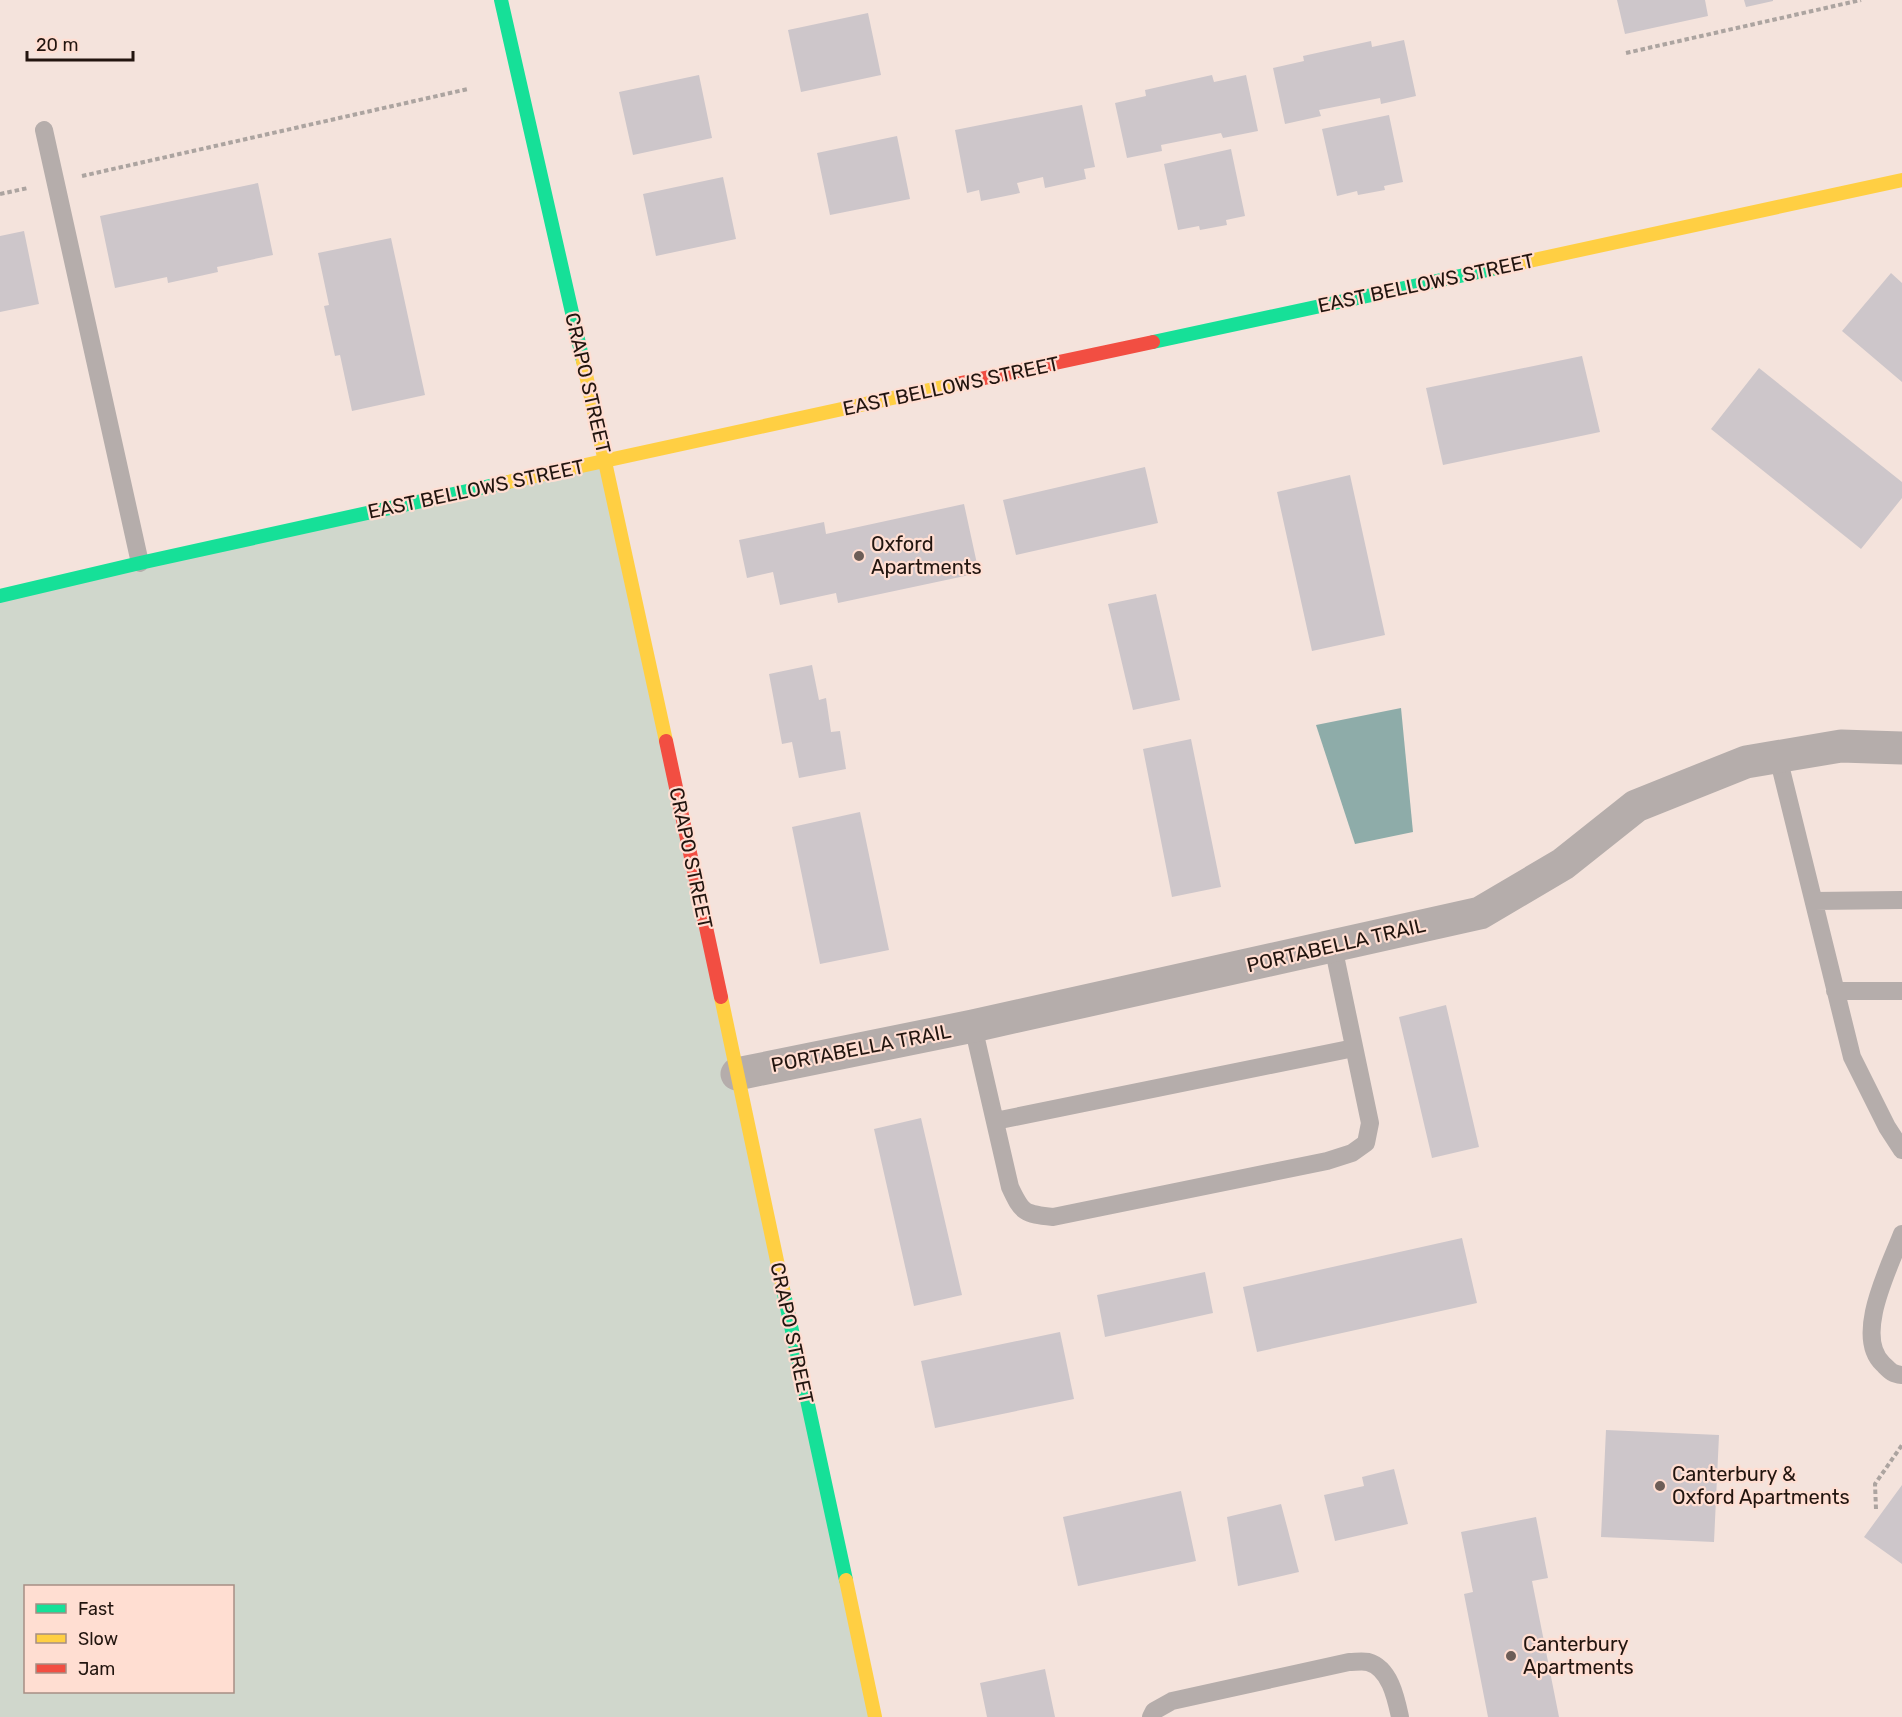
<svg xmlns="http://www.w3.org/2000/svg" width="1902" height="1717" font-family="Rubik,sans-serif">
<rect width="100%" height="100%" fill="#f4e3dc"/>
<!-- green -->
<path fill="#d0d7cc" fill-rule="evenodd" d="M606,460L874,1717H0V594ZM26,1586H232V1692H26Z"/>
<!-- water -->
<path fill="#8eaca9" d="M1401,708L1413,832L1355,844L1316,725Z"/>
<!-- building -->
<path fill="#cdc6ca" d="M1617,0H1705L1708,16L1625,34Z
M1744,0H1773V1L1746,7Z
M868,13L881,75L801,92L788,30Z
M1404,40L1416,96L1381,104L1380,98L1319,110L1321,116L1285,124L1273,68L1304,61L1303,56L1371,41L1372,47Z
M699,75L712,138L633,155L619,92Z
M1212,75L1214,82L1246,75L1258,131L1223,138L1221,133L1161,145L1162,151L1127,158L1115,103L1146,96L1145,90Z
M1082,105L1095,167L1084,169L1086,179L1045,188L1043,177L1017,183L1020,193L981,201L979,190L967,193L955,130Z
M1389,115L1403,182L1384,186L1385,190L1358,195L1357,191L1337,196L1322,129Z
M897,136L910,199L830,215L817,153Z
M1231,149L1245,216L1226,220L1227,225L1200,230L1199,226L1178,230L1164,164Z
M723,177L736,239L656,256L643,194Z
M258,183L273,255L217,267L218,272L168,283L167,277L115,288L100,216Z
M24,231L39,304L0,312V236Z
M391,238L425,395L352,411L340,355L335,356L324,306L329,305L318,253Z
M1891,273L1902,283V382L1842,331Z
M1582,356L1600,432L1443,465L1426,388Z
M1759,368L1902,482V498L1861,549L1711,429Z
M1145,467L1158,523L1016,555L1003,500Z
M1350,475L1385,635L1312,651L1277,492Z
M964,504L979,573L838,603L836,593L780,605L773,572L747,578L739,540L824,522L826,534Z
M1156,594L1180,700L1133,710L1108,604Z
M812,665L819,700L826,698L831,732L840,731L846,769L799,778L792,742L782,744L769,674Z
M1191,739L1221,887L1172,897L1143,749Z
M860,812L889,950L820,964L792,827Z
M1446,1005L1479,1147L1432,1158L1399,1017Z
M921,1118L962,1295L914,1306L874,1129Z
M1462,1238L1477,1303L1257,1352L1243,1287Z
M1205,1272L1213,1313L1105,1337L1097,1295Z
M1060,1332L1074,1399L935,1428L921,1361Z
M1606,1430L1719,1435L1714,1542L1601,1537Z
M1394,1469L1408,1524L1335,1541L1324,1495L1364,1486L1362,1477Z
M1902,1485V1564L1864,1537Z
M1181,1491L1196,1561L1078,1586L1063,1517Z
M1281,1504L1299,1572L1238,1586L1227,1517Z
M1536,1517L1548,1578L1532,1581L1559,1717H1488L1464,1594L1473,1592L1461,1532Z
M1045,1669L1055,1717H987L980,1683Z"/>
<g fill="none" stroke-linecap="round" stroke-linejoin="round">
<!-- path -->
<path stroke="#aca4a0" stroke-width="4" stroke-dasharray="4.5 3" stroke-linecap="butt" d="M1626,53L1861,0
M82,176L468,89
M0,194L28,188
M1876,1509L1875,1484L1902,1445"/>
<!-- lane -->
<path stroke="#b5adab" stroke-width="18" d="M44,130L140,563
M1778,757L1852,1057L1887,1127L1902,1150
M1814,901L1902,900
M1835,991H1902
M973,1026L1010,1187C1022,1213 1024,1214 1053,1217L1327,1161L1352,1153L1366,1143L1370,1123L1333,946
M995,1121L1354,1048
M1902,1234C1890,1266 1853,1336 1883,1364C1890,1371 1892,1374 1902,1375
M1151,1717L1154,1711L1172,1701L1349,1662C1355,1662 1362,1661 1368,1662C1390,1668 1396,1698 1400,1717"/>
<!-- street -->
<path stroke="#b5adab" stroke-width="33" d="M737,1074L973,1026L1480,913L1563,864L1636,806L1746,762L1841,746L1902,748"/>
<!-- fast -->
<path stroke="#16e098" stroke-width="14" d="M501,0L583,361
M1153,342L1497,268
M0,596L140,563L508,482
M783,1289L846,1580"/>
<!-- slow -->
<path stroke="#ffcf43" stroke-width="14" d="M1497,268L1902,180
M583,361L666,741
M508,482L961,383
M721,997L783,1289
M846,1580L875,1717"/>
<!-- jam -->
<path stroke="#f24e42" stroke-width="14" d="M961,383L1153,342
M666,741L721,997"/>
</g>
<!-- markers -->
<g fill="#6c5d57" stroke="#ffded2" stroke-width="2">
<circle cx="859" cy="556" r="6"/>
<circle cx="1660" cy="1486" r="6"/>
<circle cx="1511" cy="1656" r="6"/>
</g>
<g text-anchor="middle" stroke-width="4.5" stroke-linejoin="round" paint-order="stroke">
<!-- street labels -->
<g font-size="20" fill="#22150f" stroke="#ffded2">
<text transform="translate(1426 283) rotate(-12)" y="7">EAST BELLOWS STREET</text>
<text transform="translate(588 383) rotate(77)" y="7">CRAPO STREET</text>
<text transform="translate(951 386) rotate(-12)" y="7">EAST BELLOWS STREET</text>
<text transform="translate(476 489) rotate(-12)" y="7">EAST BELLOWS STREET</text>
<text transform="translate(691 858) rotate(78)" y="7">CRAPO STREET</text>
<text transform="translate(1336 945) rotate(-13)" y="7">PORTABELLA TRAIL</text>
<text transform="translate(861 1048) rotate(-11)" y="7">PORTABELLA TRAIL</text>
<text transform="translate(792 1333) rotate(78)" y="7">CRAPO STREET</text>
</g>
<!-- poi labels -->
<g font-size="20" fill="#22150f" stroke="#ffded2" text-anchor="start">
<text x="871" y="551">Oxford<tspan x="871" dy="23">Apartments</tspan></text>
<text x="1672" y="1481">Canterbury &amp;<tspan x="1672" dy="23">Oxford Apartments</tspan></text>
<text x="1523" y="1651">Canterbury<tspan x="1523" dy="23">Apartments</tspan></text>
</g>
</g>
<!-- legend -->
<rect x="24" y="1585" width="210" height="108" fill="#ffded2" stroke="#a78e84" stroke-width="1.5"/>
<rect x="36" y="1604" width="30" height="9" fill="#16e098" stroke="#a78e84" stroke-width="1.5"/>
<text x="78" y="1615" font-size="18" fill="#22150f">Fast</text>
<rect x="36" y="1634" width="30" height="9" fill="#ffcf43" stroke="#a78e84" stroke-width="1.5"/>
<text x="78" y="1645" font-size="18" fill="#22150f">Slow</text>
<rect x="36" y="1664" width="30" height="9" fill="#f24e42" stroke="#a78e84" stroke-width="1.5"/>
<text x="78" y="1675" font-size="18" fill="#22150f">Jam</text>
<!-- scale -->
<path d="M27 51v9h106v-9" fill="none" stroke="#22150f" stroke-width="3"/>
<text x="36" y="51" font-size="18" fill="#22150f" stroke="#ffded2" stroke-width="4.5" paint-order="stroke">20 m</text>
</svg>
